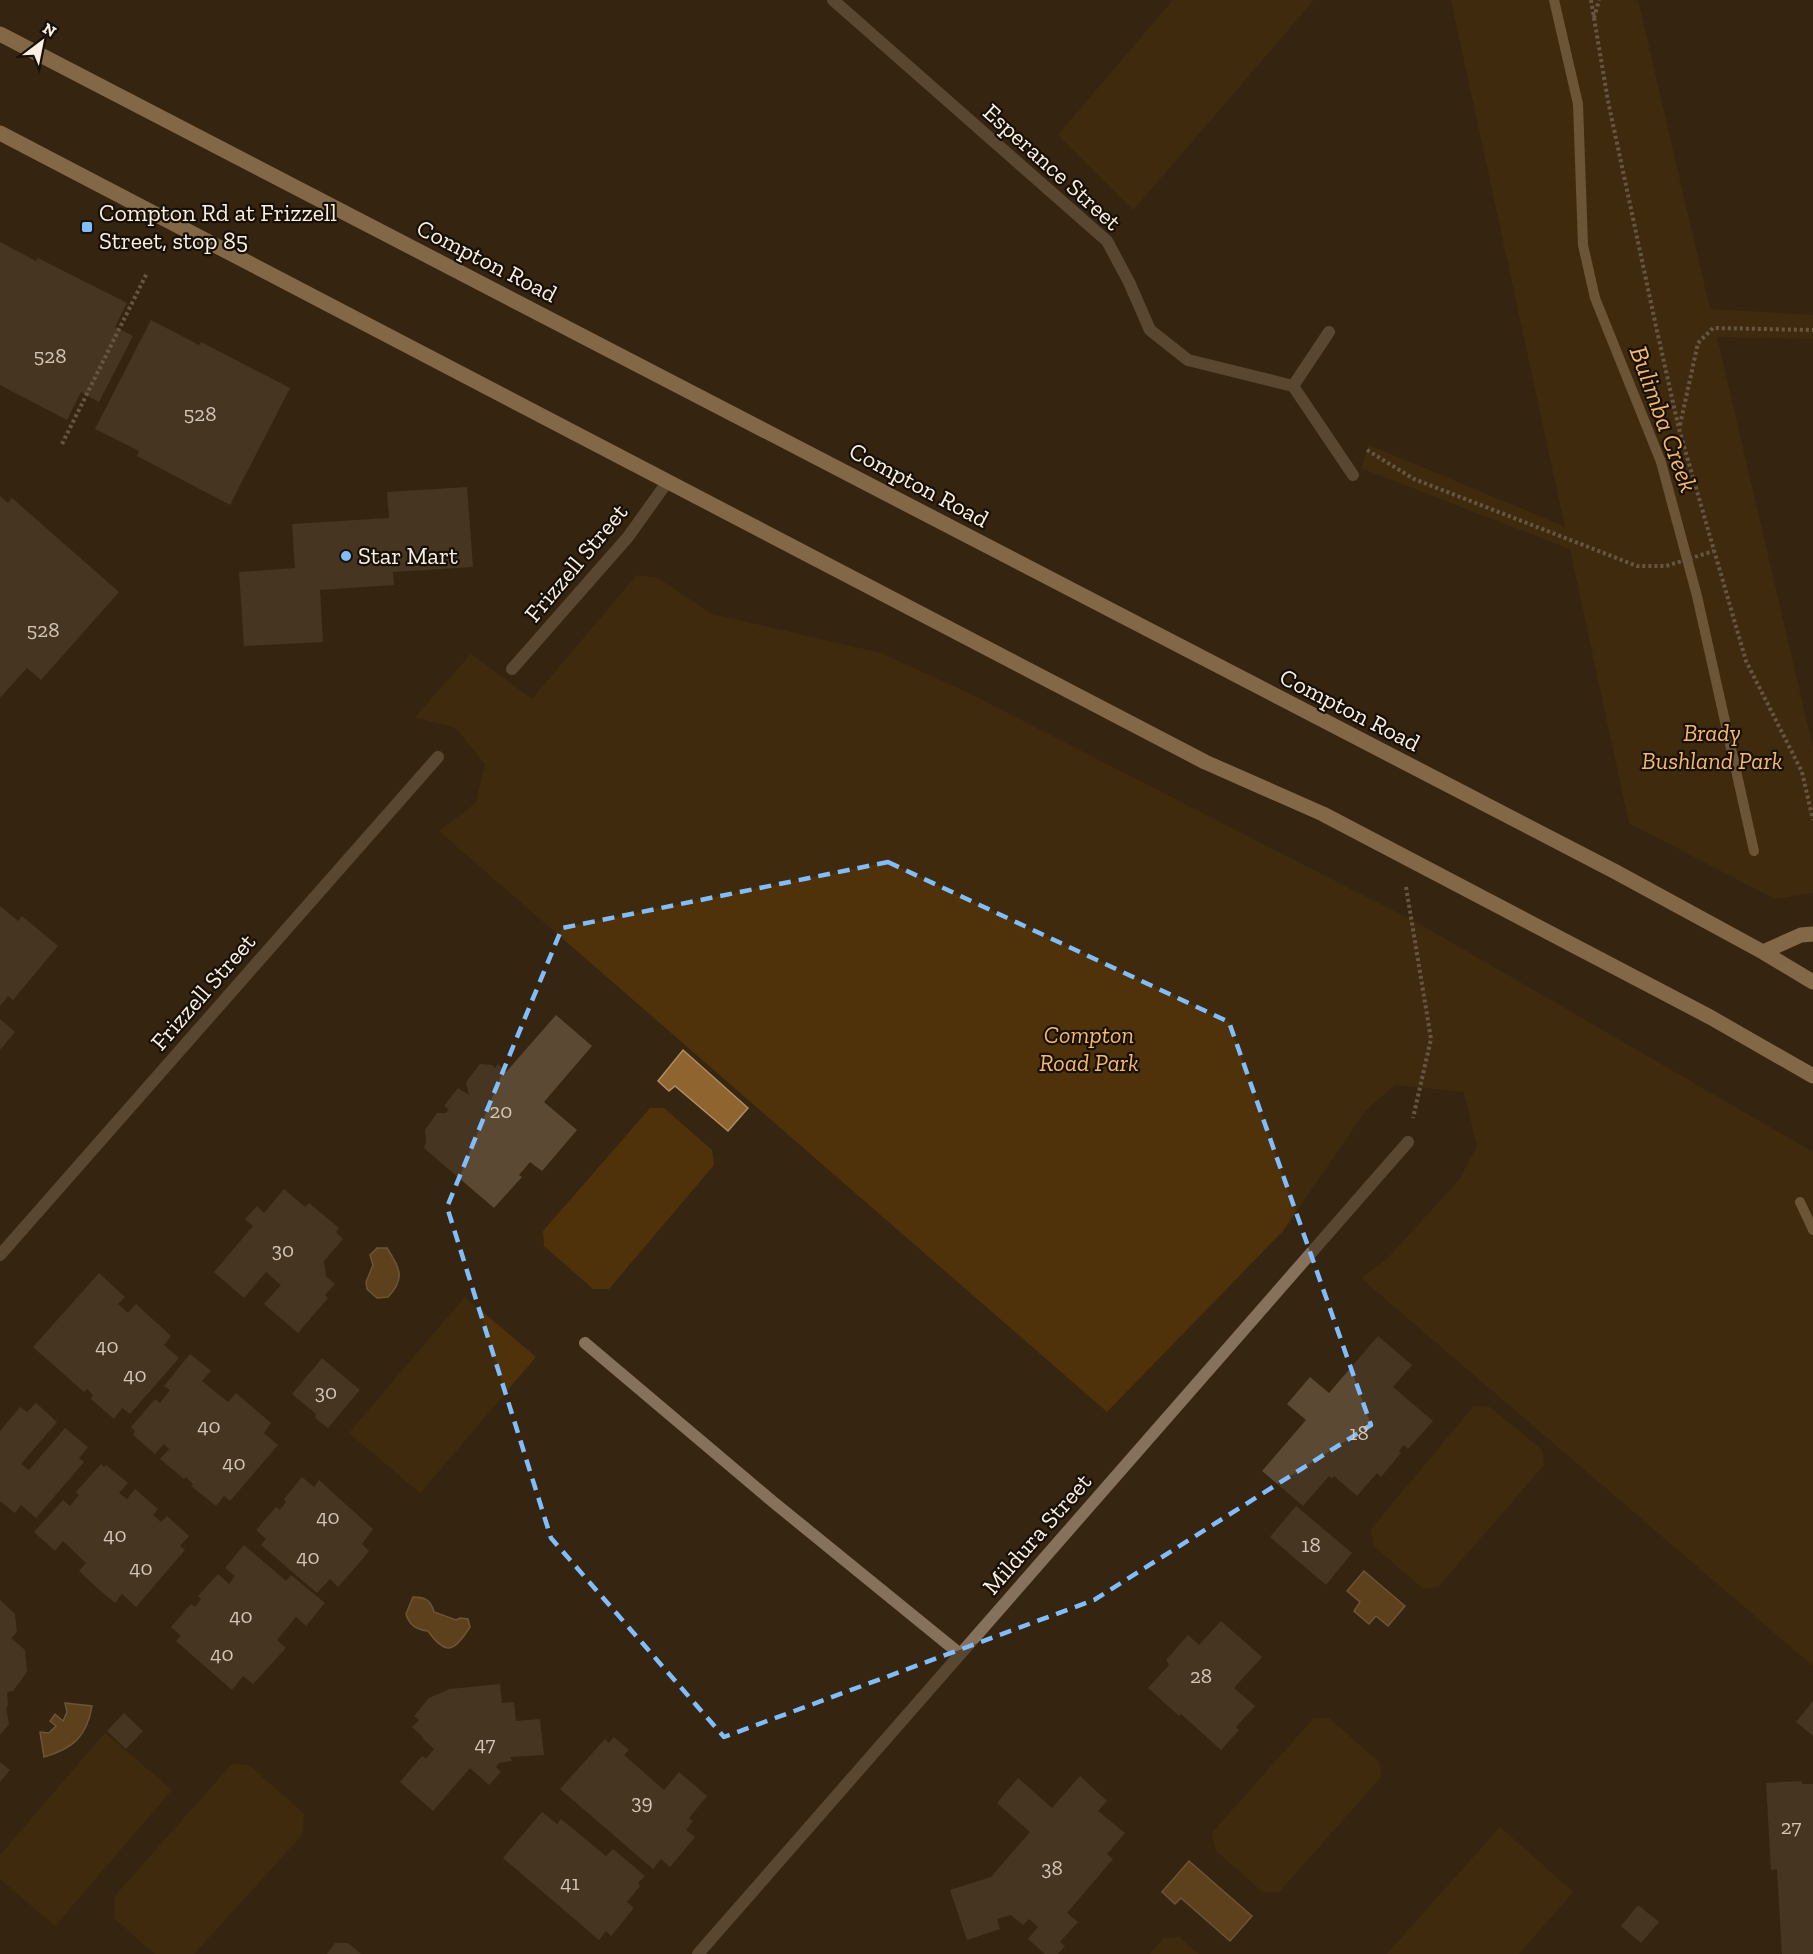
<svg xmlns="http://www.w3.org/2000/svg" width="1813" height="1954" font-family="'Zilla Slab',serif">
<rect width="100%" height="100%" fill="#352511"/>
<!-- green -->
<path fill="#4f3209" d="M1173,0H1314L1133,210L1058,135Z
M1451,0H1638L1710,309L1813,315V339L1717,337L1813,748V893L1775,899L1629,823L1570,549L1361,468L1369,445L1565,527Z
M637,575L658,578L712,614L881,653L968,693L1421,925L1813,1152V1666L1361,1278L1386,1260L1459,1180L1477,1147L1464,1092L1395,1085L1366,1110L1283,1231L1107,1412L439,831L476,803L485,764L456,728L415,717L471,654L532,699Z
M650,1108H664L712,1150L714,1165L609,1289H593L544,1246L543,1231Z
M465,1297L536,1357L420,1493L349,1433Z
M1474,1406L1490,1407L1542,1450L1544,1465L1438,1587L1423,1589L1374,1546L1371,1529Z
M1314,1718H1329L1379,1762L1381,1777L1279,1892H1263L1216,1851L1212,1833Z
M105,1733L172,1790L55,1926L0,1879V1855Z
M232,1764L249,1765L304,1814L302,1835L194,1954H155L114,1918L115,1896Z
M1500,1827L1573,1892L1519,1954H1387Z
M1179,1937L1199,1954H1150L1164,1938Z"/>
<!-- water -->
<path fill="#8f642e" stroke="#af8e64" stroke-width="1.5" d="M683,1050L748,1108L728,1131L675,1086L669,1091L658,1081Z
M377,1248H387C400,1268 406,1278 388,1297L377,1298L367,1289L366,1282L373,1265L370,1255Z
M1364,1571L1405,1606L1388,1626L1376,1616L1369,1624L1354,1611L1360,1602L1347,1591Z
M413,1597C425,1597 431,1600 434,1612L456,1620L460,1618L468,1619L470,1627C455,1650 447,1658 428,1631C417,1630 409,1625 406,1614Z
M65,1703L92,1706C87,1737 72,1749 44,1757L40,1732L49,1733L56,1726L50,1721L55,1714L63,1721L67,1712Z
M1189,1861L1252,1916L1230,1941L1181,1898L1175,1904L1162,1892Z"/>
<g fill="none" stroke-linecap="round" stroke-linejoin="round">
<!-- stream -->
<path stroke="#af8e64" stroke-width="10" d="M1554,0L1578,104L1583,245L1595,298L1661,462L1697,596L1754,851
M1800,1202L1813,1230"/>
</g>
<!-- building -->
<path fill="#5b4934" d="M0,242L36,261L38,258L127,303L115,327L133,336L99,402L81,392L67,420L0,385Z
M151,320L199,345L201,342L290,388L230,505L137,456L139,451L95,429Z
M467,487L473,567L393,572L394,585L320,590L323,642L244,646L239,572L295,568L292,524L389,518L387,492Z
M0,496L8,503L12,498L119,592L41,680L27,668L0,698Z
M0,906L18,921L22,916L58,946L13,1000L8,996L0,1006Z
M556,1015L592,1046L544,1102L577,1130L542,1171L530,1162L519,1175L522,1177L494,1208L424,1148L426,1142L425,1130L437,1113H446L449,1109L444,1106L458,1088L469,1095L466,1082L480,1064L492,1065L495,1068L498,1064L506,1072Z
M0,1019L15,1032L0,1050Z
M284,1189L305,1207L309,1203L339,1228L336,1232L343,1239L324,1261L326,1276L335,1284L325,1295L328,1298L298,1333L264,1304L281,1285L266,1272L244,1298L214,1272L253,1226L245,1219L257,1206L264,1213Z
M99,1273L125,1297L118,1304L128,1313L136,1304L171,1336L164,1345L179,1358L130,1414L122,1408L114,1419L91,1399L93,1395L87,1389L84,1392L33,1347Z
M1378,1336L1412,1365L1393,1387L1433,1421L1408,1449L1404,1445L1399,1451L1401,1453L1381,1477L1377,1473L1357,1496L1334,1476L1332,1479L1329,1476L1303,1506L1262,1471L1306,1420L1287,1404L1310,1377L1329,1393Z
M190,1354L211,1371L202,1381L228,1402L236,1393L271,1423L264,1433L278,1445L230,1501L224,1496L216,1506L191,1486L193,1484L186,1477L184,1479L160,1459L169,1449L164,1444L155,1454L133,1435L135,1431L131,1427L155,1399L160,1403L170,1390L164,1386Z
M322,1358L360,1390L328,1428L315,1418L316,1414L292,1394Z
M36,1403L57,1422L21,1464L29,1470L65,1428L88,1447L79,1458L84,1462L36,1518L21,1505L15,1513L0,1501V1431L20,1407L27,1412Z
M101,1464L104,1467L106,1465L128,1483L119,1493L127,1499L135,1489L158,1509L153,1515L161,1522L167,1516L189,1536L180,1546L185,1550L136,1607L122,1594L115,1603L96,1587L79,1571L86,1563L63,1541L55,1551L34,1532L63,1500L70,1506L79,1495L76,1492Z
M302,1477L314,1487L319,1480L373,1529L362,1544L369,1551L354,1569L338,1587L330,1579L317,1593L261,1545L266,1539L256,1530L276,1507L280,1510L286,1502L284,1499Z
M1296,1506L1352,1553L1326,1585L1270,1537Z
M244,1545L286,1581L291,1575L325,1603L306,1626L296,1617L277,1640L286,1648L253,1684L243,1676L232,1690L176,1641L181,1636L171,1627L191,1604L195,1607L201,1599L198,1596L218,1574L229,1584L235,1576L225,1568Z
M0,1600L15,1614L17,1632L11,1638L25,1650L27,1672L13,1691L7,1692L8,1705L6,1708L9,1724L0,1735Z
M1221,1621L1262,1657L1234,1688L1255,1706L1236,1727L1239,1730L1221,1750L1181,1714L1179,1716L1148,1688L1169,1665L1166,1660L1188,1635L1199,1645Z
M500,1684L502,1703L514,1702L516,1721L540,1719L544,1755L510,1757L512,1761L499,1763L496,1767L501,1772L489,1785L470,1768L433,1811L400,1782L422,1756L426,1759L434,1749L422,1738L423,1737L412,1727L419,1720L414,1716L429,1698L450,1689Z
M1813,1701V1736L1796,1722Z
M124,1713L143,1731L126,1749L107,1731Z
M614,1737L629,1750L624,1755L664,1790L679,1772L707,1796L689,1818L693,1821L686,1830L695,1837L670,1867L661,1859L653,1869L560,1789L605,1739L609,1743Z
M0,1762L10,1770L0,1782Z
M1080,1776L1107,1801L1098,1811L1125,1833L1107,1854L1113,1859L1067,1913L1078,1922L1060,1942L1065,1946L1058,1954H1045L1028,1939L1038,1927L1029,1919L1023,1925L1011,1915L997,1919L1000,1929L967,1940L950,1890L991,1877L1030,1832L997,1803L1018,1778L1052,1808Z
M1802,1781V1784H1813V1954H1782L1777,1869L1771,1870L1766,1783Z
M542,1812L557,1824L561,1819L606,1856L613,1849L645,1876L638,1883L640,1886L627,1902L634,1908L611,1936L606,1931L599,1940L503,1858Z
M1638,1905L1659,1922L1641,1943L1621,1926Z
M335,1943H348L361,1954H327Z"/>
<g fill="none" stroke-linecap="round" stroke-linejoin="round">
<!-- path -->
<path stroke="#a09283" stroke-width="4" stroke-dasharray="3 3" stroke-linecap="butt" d="M1591,0L1608,101L1657,331L1679,429L1746,661L1802,772L1813,820
M1594,18L1599,0
M1680,425L1698,343L1713,328L1813,330
M62,444L147,273
M1367,450L1414,479L1637,566H1666L1714,551
M1406,887L1431,1039L1413,1118"/>
<!-- street -->
<path stroke="#85715c" stroke-width="12" d="M833,0L1107,241L1129,282L1150,330L1188,360L1293,386
M1329,332L1293,386L1353,475
M512,669L628,537L668,481
M0,1255L438,757
M585,1343L772,1501L960,1654
M698,1954L1408,1142"/>
<!-- primary -->
<path stroke="#e3ba8c" stroke-width="15" d="M0,34L1614,871L1763,952L1813,982
M0,133L1205,762L1323,814L1710,1017L1813,1076
M1763,952L1801,935L1813,934"/>
</g>
<!-- marked area -->
<path d="M0 0H1813V1954H0ZM888,862L1229,1022L1371,1425L1094,1600L724,1737L551,1538L447,1207L562,928Z" fill="#352511" fill-opacity=".55" fill-rule="evenodd"/>
<path fill="none" stroke="#81bdfa" stroke-width="4.5" stroke-dasharray="12 8" stroke-linejoin="round" d="M888,862L1229,1022L1371,1425L1094,1600L724,1737L551,1538L447,1207L562,928Z"/>
<!-- markers -->
<g fill="#81bdfa" stroke="#171007" stroke-width="2">
<rect x="81" y="221" width="12" height="12" rx="3"/>
<circle cx="346" cy="556" r="6"/>
</g>
<g text-anchor="middle" stroke-width="4.5" stroke-linejoin="round" paint-order="stroke">
<!-- number labels -->
<g font-size="21" fill="#d3c6b7">
<text x="50" y="363">528</text>
<text x="200" y="421">528</text>
<text x="43" y="637">528</text>
<text x="501" y="1118">20</text>
<text x="283" y="1257">30</text>
<text x="107" y="1353">40</text>
<text x="135" y="1382">40</text>
<text x="326" y="1399">30</text>
<text x="209" y="1433">40</text>
<text x="1359" y="1440">18</text>
<text x="234" y="1470">40</text>
<text x="328" y="1524">40</text>
<text x="115" y="1542">40</text>
<text x="1311" y="1552">18</text>
<text x="308" y="1564">40</text>
<text x="141" y="1575">40</text>
<text x="241" y="1623">40</text>
<text x="222" y="1661">40</text>
<text x="1201" y="1683">28</text>
<text x="485" y="1751">47</text>
<text x="642" y="1809">39</text>
<text x="1791" y="1834">27</text>
<text x="1052" y="1875">38</text>
<text x="570" y="1890">41</text>
</g>
<!-- street labels -->
<g font-size="24" fill="#fbefe3" stroke="#171007">
<text transform="translate(1052 167) rotate(42)" y="8">Esperance Street</text>
<text transform="translate(487 261) rotate(27)" y="8">Compton Road</text>
<text transform="translate(919 485) rotate(28)" y="8">Compton Road</text>
<text transform="translate(576 563) rotate(-50)" y="8">Frizzell Street</text>
<text transform="translate(1350 710) rotate(27)" y="8">Compton Road</text>
<text transform="translate(203 992) rotate(-49)" y="8">Frizzell Street</text>
<text transform="translate(1037 1534) rotate(-49)" y="8">Mildura Street</text>
</g>
<!-- poi labels -->
<g font-size="24" fill="#fbefe3" stroke="#171007" text-anchor="start">
<text x="99" y="221">Compton Rd at Frizzell<tspan x="99" dy="28">Street, stop 85</tspan></text>
<text x="358" y="564">Star Mart</text>
</g>
<!-- park labels -->
<g font-size="24" font-style="italic" fill="#f8b86b" stroke="#171007">
<text x="1712" y="741">Brady<tspan x="1712" dy="28">Bushland Park</tspan></text>
<text x="1089" y="1043">Compton<tspan x="1089" dy="28">Road Park</tspan></text>
</g>
<!-- water labels -->
<g font-size="26" font-style="italic" fill="#f8b86b" stroke="#171007">
<text transform="translate(1664 419) rotate(70)" y="9">Bulimba Creek</text>
</g>
</g>
<!-- north arrow -->
<g transform="translate(42 42) rotate(32)" stroke="#171007" stroke-width="4.5" paint-order="stroke">
<path d="M0-4.5L10 22L0 15L-10 22Z" fill="#fbefe3"/>
<text y="-9" font-size="16" font-weight="bold" text-anchor="middle" fill="#fbefe3">N</text>
</g>
</svg>
